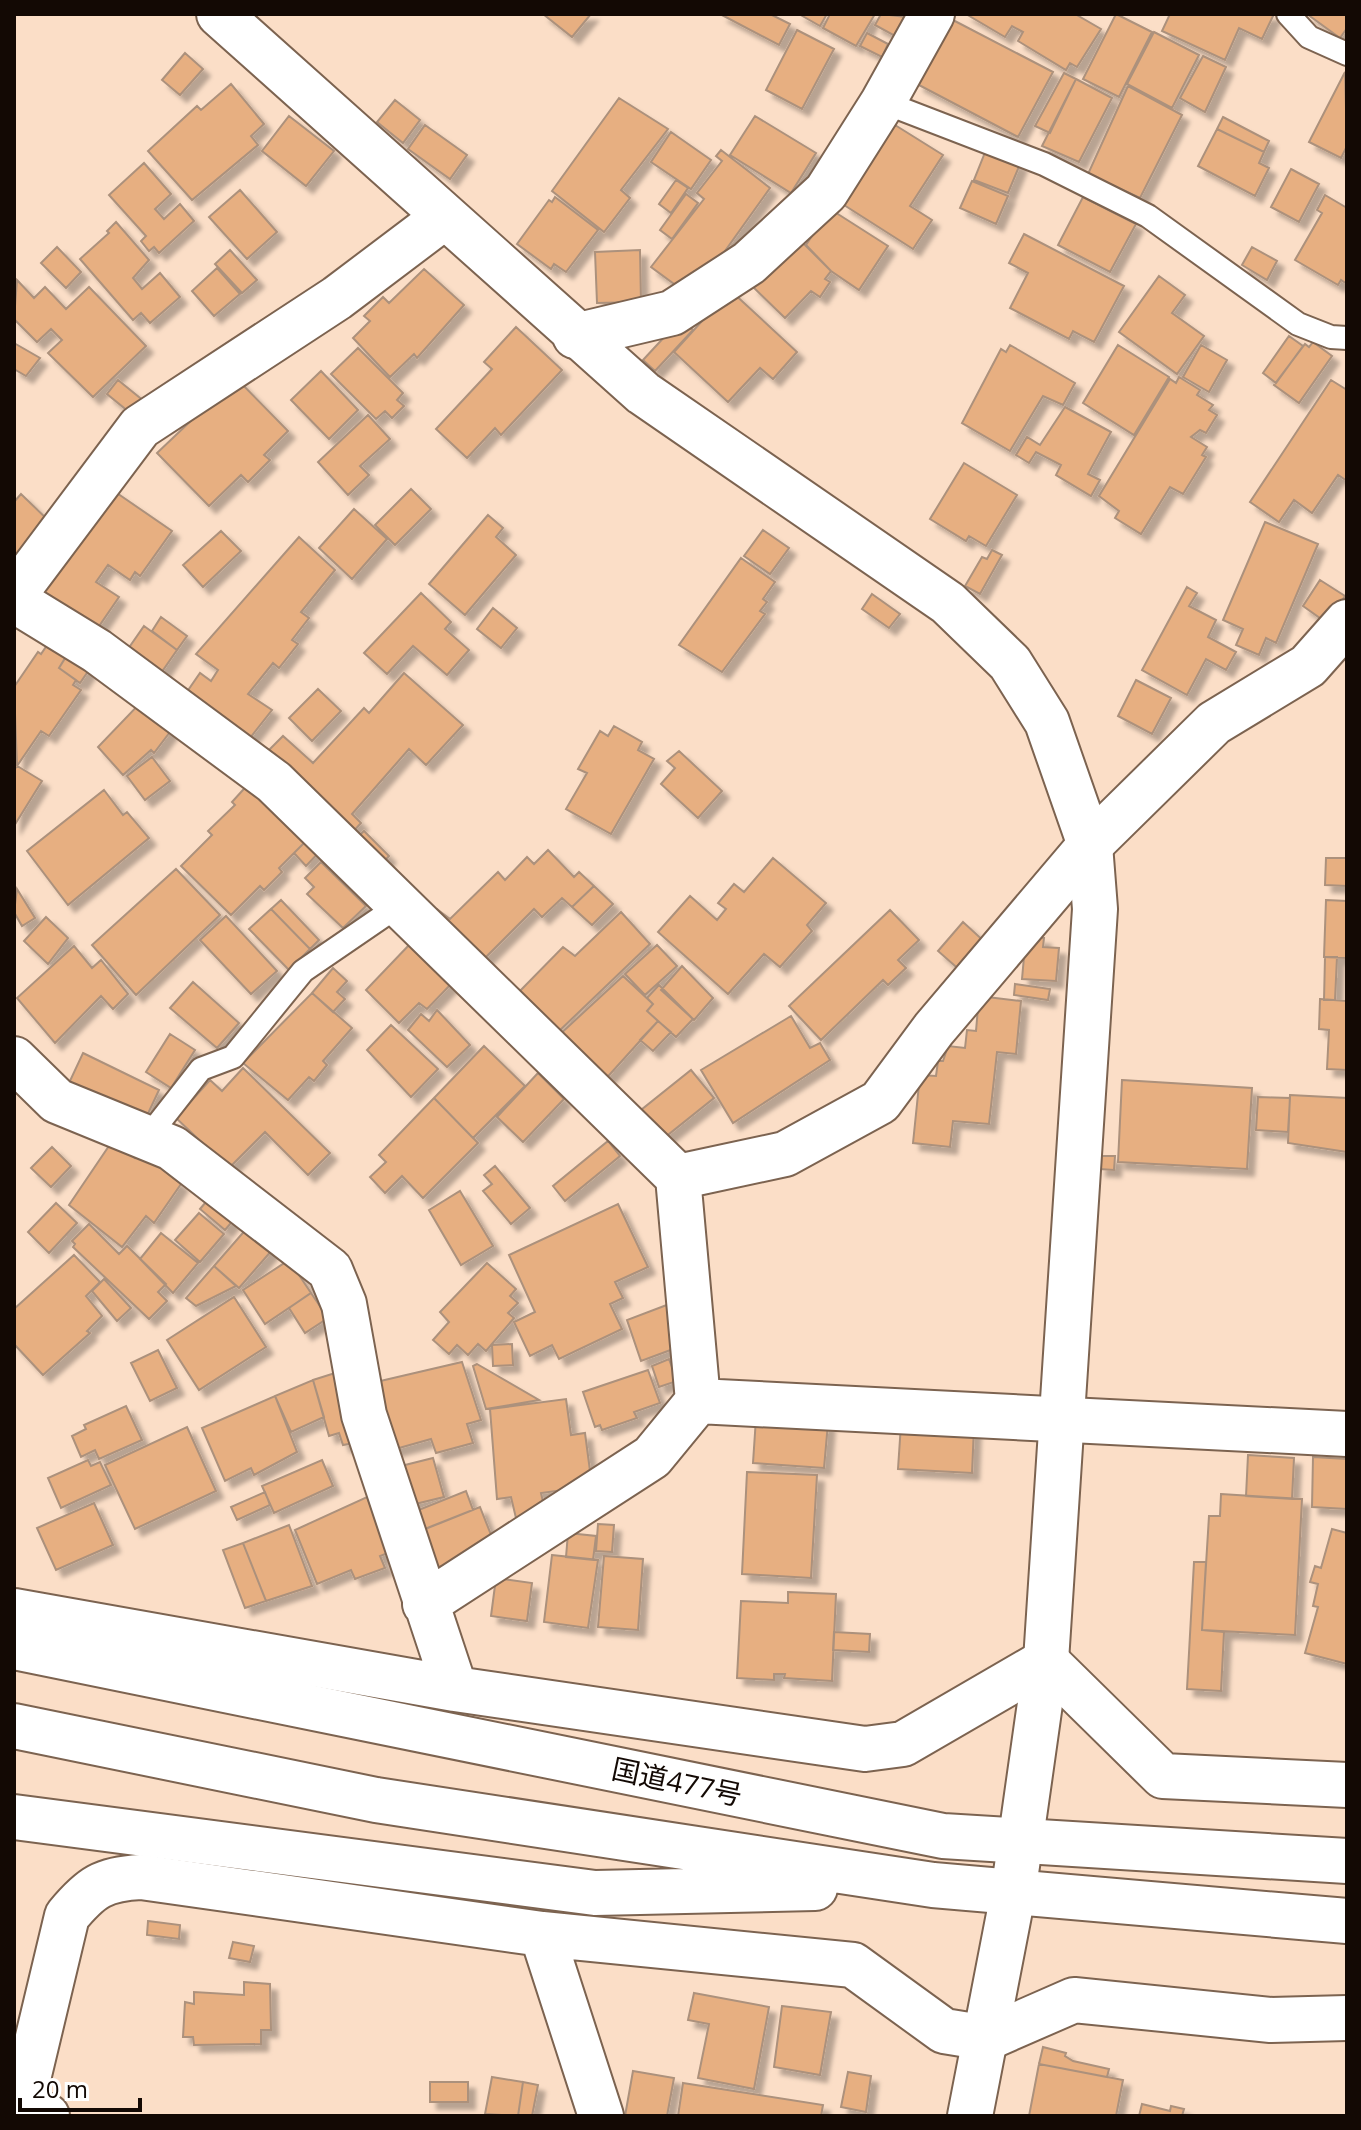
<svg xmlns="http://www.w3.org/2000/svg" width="1361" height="2130" font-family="'Open Sans','Noto Sans JP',sans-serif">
<defs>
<filter id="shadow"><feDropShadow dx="7" dy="7" stdDeviation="2" flood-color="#0004"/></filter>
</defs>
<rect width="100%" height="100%" fill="#fbdec7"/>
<!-- building -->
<path fill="#e7af81" stroke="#ac917c" stroke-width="2" filter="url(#shadow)" d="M543,14H591L572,37Z
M720,14H770L790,24L779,45Z
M799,14H827L820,26Z
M830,14H875L856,46L823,28Z
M881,14L906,17L895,36L875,25Z
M966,14H1075L1101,29L1077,67L1070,63L1066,70L1018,41L1023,32L1012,26L1005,37Z
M1116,14L1152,32L1119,97L1083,79Z
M1170,14H1274L1262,39L1239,28L1225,60L1162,31Z
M1307,14H1347V28L1340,38Z
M951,19L1053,72L1018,137L917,84Z
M797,30L834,49L802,109L766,90Z
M1154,32L1199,55L1172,108L1127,84Z
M867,33L888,44L882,57L860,46Z
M185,53L203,69L180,95L162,80Z
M1203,56L1226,67L1205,112L1180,98Z
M1345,72L1347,146L1341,158L1309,142Z
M1064,73L1076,79L1050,133L1035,126Z
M1076,79L1112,98L1079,162L1042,146Z
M231,84L264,124L251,136L258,145L192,200L148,151L197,106L201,110Z
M1128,86L1182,115L1140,198L1088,174Z
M619,98L668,129L621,190L630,198L604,232L552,191Z
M395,100L420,120L403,143L377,122Z
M289,116L334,151L306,186L262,151Z
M755,116L816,153L791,193L730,155Z
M1223,117L1269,141L1264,152L1217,129Z
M425,125L467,155L450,179L408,149Z
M895,125L943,155L910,206L932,220L913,249L844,205Z
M1217,129L1264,152L1259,163L1269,168L1255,196L1198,166Z
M671,132L711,160L691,189L651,162Z
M721,150L770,188L715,265L699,276L694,272L681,289L651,267L704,199L697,193L722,161L716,156Z
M986,150L1020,164L1008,193L974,180Z
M144,163L171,194L155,209L164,219L180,204L194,221L159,253L154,247L149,251L141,241L146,236L109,195Z
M1291,169L1319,184L1299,222L1271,207Z
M676,180L688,188L671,213L659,204Z
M972,181L1008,196L996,224L960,208Z
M240,190L277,232L247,259L209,217Z
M686,194L698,203L672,239L660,230Z
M1325,195L1347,208V284L1341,280L1338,285L1295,260L1322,213L1317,210Z
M555,197L598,230L566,272L554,264L551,269L517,244L549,200L552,202Z
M1083,197L1136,224L1110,272L1058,245Z
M830,209L888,246L859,290L831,271L806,245Z
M116,222L149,260L133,278L142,289L160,273L180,297L150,323L141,313L133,320L80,259L109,233L107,231Z
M1024,234L1124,286L1094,342L1073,331L1069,339L1010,308L1028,273L1009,263Z
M798,238L831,271L825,279L830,282L820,297L811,291L785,318L752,286Z
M57,247L81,272L66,288L41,263Z
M1252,247L1277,261L1267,280L1242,265Z
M230,250L257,280L242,293L215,264Z
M640,250L641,302L597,303L595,252Z
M217,268L240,294L214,316L192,291Z
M424,269L464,305L417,358L414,354L390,377L353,338L370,321L364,316L383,297L389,303Z
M1159,276L1185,295L1172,313L1204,336L1177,374L1119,332Z
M17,280L34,298L45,287L66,309L89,287L146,346L93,397L48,353L62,340L51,329L37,342L14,319Z
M730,290L797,352L773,379L760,368L728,402L674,352Z
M681,319L693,330L655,371L643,360Z
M516,327L562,370L501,435L495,428L467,458L436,429L492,369L484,362Z
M1289,336L1303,346L1276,383L1263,373Z
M1313,342L1332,356L1299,403L1274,385L1305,344L1309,347Z
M14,343L40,358L26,376L14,369Z
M1010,345L1075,383L1063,405L1043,396L1010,451L962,423L1001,349L1006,352Z
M1118,345L1169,377L1134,435L1083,403Z
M1201,345L1227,360L1209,392L1183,377Z
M358,348L403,393L397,400L404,406L392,418L385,411L376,419L331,374Z
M321,371L358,410L329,439L291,400Z
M1179,377L1200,390L1197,395L1213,405L1209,410L1217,415L1206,433L1200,430L1191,437L1207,447L1202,455L1206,457L1183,494L1170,487L1141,534L1115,518L1119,511L1099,496L1170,379L1176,383Z
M236,378L288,431L264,455L270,460L248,482L241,475L209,506L157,453Z
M118,380L145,402L134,416L107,394Z
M1331,380L1347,390V481L1338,475L1312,513L1294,500L1279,522L1250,502Z
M1065,407L1111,432L1088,474L1100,480L1091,496L1056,475L1061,465L1036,452L1029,463L1016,455L1027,437L1040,445Z
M368,415L390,439L360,466L369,475L348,495L318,462Z
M964,463L1017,495L986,546L969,536L966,541L930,519Z
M111,489L172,531L140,576L135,572L130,580L108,565L96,582L119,597L95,632L39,593Z
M411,489L431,509L395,545L375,525Z
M21,494L50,522L14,565V502Z
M354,509L387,539L352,579L319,548Z
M488,515L503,528L496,537L516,555L465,615L429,584Z
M1265,522L1318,544L1276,643L1266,638L1259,655L1236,645L1243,629L1223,620Z
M763,530L789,548L770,574L744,556Z
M221,531L241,551L203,587L183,565Z
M299,537L335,570L301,612L309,618L292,640L298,644L279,668L273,663L248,694L272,710L246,743L182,699L200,673L211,681L218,670L196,654Z
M992,550L1002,555L980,594L965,586L982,557L987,559Z
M741,558L775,582L763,599L767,602L760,611L765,614L722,672L679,645Z
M1320,580L1345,596L1327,623L1303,606Z
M1187,587L1197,593L1189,606L1216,620L1208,637L1236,652L1226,670L1206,659L1187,695L1142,670Z
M421,593L451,622L445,629L469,650L447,675L413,646L387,674L364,653Z
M872,594L900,614L889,628L862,609Z
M493,608L517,628L501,648L477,629Z
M161,617L187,636L177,650L152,631Z
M144,626L177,650L161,673L128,649Z
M52,638L70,650L59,668L76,680L73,685L81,690L49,736L41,731L17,766L14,687L38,652L41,654Z
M69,652L91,667L80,683L59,668Z
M404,673L463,725L426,765L409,749L352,814L361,823L352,833L266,753L283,736L313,763L364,708L369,713Z
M1136,680L1171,698L1152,734L1118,716Z
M318,689L341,711L312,741L289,718Z
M144,699L176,724L154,753L151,750L123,775L98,747Z
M614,726L642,742L638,750L654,759L611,834L566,809L587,773L578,769L600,731L608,736Z
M679,751L722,791L698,818L661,784L675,768L667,761Z
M152,757L170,781L145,800L127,776Z
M14,764L42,781L14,826Z
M252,780L313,834L279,868L282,872L264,890L260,886L231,915L181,866L212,835L208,831L235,805L232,802Z
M104,790L123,815L127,812L149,838L68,905L27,851Z
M364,831L389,856L375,871L349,845Z
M313,834L325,846L306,866L294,853Z
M548,850L574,877L579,872L594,886L572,907L562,898L542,917L534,909L479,964L429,918L437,909L450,919L498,872L505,880L527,857L534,864Z
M773,858L826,903L807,925L812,931L780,967L764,954L728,994L658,932L690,896L717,920L726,909L718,903L734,884L744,892Z
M1326,858H1347V886L1325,885Z
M321,862L366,906L343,928L307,894L314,887L305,878Z
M176,869L220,915L136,995L92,945Z
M594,886L613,904L592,925L572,907Z
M17,889L35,918L22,926L14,912Z
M281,900L319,940L310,949L271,909Z
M1326,900L1347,901V958L1324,957Z
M271,909L310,949L289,970L249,929Z
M890,910L919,940L898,960L906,968L888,985L883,980L821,1040L789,1006Z
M621,912L650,944L556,1034L515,996L563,947L575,956Z
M226,916L277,971L251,994L200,940Z
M46,917L68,938L48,964L24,941Z
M963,922L987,944L962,972L938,951Z
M1032,937L1044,938L1043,947L1059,948L1056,981L1022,979L1025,946Z
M410,944L452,983L427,1009L419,1003L399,1023L366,990Z
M657,945L677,966L645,995L625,974Z
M74,946L92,968L101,960L128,994L113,1009L101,996L55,1043L17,998Z
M1325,957H1337L1335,1000H1324Z
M682,966L713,998L694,1020L661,990Z
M333,968L347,981L337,992L345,999L333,1012L312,993Z
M623,976L653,1004L647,1011L658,1021L602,1083L557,1037Z
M193,982L239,1023L217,1048L170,1008Z
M1015,984L1050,989L1048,1000L1014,995Z
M659,985L693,1019L676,1037L647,1011L653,1004L647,998Z
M312,993L352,1028L323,1061L327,1065L314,1081L309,1077L288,1100L243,1063Z
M979,996L1021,1001L1016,1054L997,1052L989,1124L953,1121L950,1147L913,1143L920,1075L936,1076L938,1061H943L948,1046L965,1048L967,1030L976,1031Z
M1320,999L1347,1001V1070L1327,1069L1329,1030L1319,1029Z
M437,1010L470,1045L447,1067L408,1030L421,1014L429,1021Z
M791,1016L810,1048L820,1043L830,1060L733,1123L701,1070Z
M658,1021L671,1032L653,1051L640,1040Z
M391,1025L438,1069L411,1097L367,1050Z
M170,1034L195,1050L171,1088L146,1072Z
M484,1046L525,1086L473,1138L434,1098Z
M83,1053L159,1090L145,1120L69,1083Z
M243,1068L330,1153L308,1175L265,1132L229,1168L176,1118L210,1080L222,1091Z
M691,1070L714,1098L664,1138L641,1110Z
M538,1073L564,1099L523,1142L497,1117Z
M1122,1080L1252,1088L1247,1169L1118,1162Z
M1290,1095L1347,1098V1152L1288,1143Z
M1258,1097L1290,1098L1288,1132L1256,1130Z
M434,1098L478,1143L423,1198L402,1176L385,1193L370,1177L386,1162L379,1155Z
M113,1140L135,1158L140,1152L181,1184L154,1223L146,1216L122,1247L69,1205Z
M608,1141L620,1156L565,1201L553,1186Z
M52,1147L71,1166L51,1187L31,1168Z
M1100,1156H1115L1114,1170L1099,1169Z
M495,1166L530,1208L511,1224L483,1191L492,1184L484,1175Z
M460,1191L493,1246L461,1265L429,1210Z
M211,1196L236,1217L225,1230L200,1209Z
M56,1203L77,1223L49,1253L28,1232Z
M618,1204L648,1267L615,1282L623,1298L610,1304L622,1329L559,1359L552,1345L530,1356L514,1322L535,1312L509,1255Z
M199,1213L224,1234L200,1262L175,1240Z
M89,1224L119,1254L127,1246L166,1284L158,1292L167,1301L149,1319L73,1247L75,1244L72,1241Z
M248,1227L273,1249L239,1288L214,1266Z
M161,1233L198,1263L173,1293L140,1259Z
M74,1255L100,1282L86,1296L102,1316L87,1331L90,1333L43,1375L14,1344V1309Z
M289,1260L311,1293L265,1324L243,1290Z
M487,1263L516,1289L510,1296L518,1303L508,1313L514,1318L486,1351L478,1344L468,1355L457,1345L449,1354L433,1340L449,1322L440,1312Z
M214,1266L236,1286L196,1306L186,1298Z
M104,1279L131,1308L117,1321L92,1291Z
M311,1293L328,1318L305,1333L289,1308Z
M234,1297L266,1347L199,1390L167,1340Z
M672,1303L676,1348L641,1361L627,1320Z
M512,1344L513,1365L493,1366L492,1345Z
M158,1350L177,1388L150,1401L131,1363Z
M669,1359L677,1381L659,1387L652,1366Z
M462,1362L481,1420L467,1424L473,1443L436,1453L431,1439L392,1450L376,1382Z
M477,1364L539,1400L486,1409L473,1366Z
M648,1370L660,1403L634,1412L637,1418L602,1430L600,1425L595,1427L583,1392Z
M335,1373L354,1443L343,1445L339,1433L329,1436L313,1380Z
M313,1380L324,1417L291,1432L275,1396Z
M275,1396L297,1452L254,1475L251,1468L225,1481L202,1428Z
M566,1399L571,1435L585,1433L592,1486L541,1493L545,1511L516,1518L511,1497L497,1499L490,1409Z
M126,1406L142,1440L99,1459L95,1450L81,1457L72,1436L86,1429L84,1425Z
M756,1418L828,1423L824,1468L753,1463Z
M901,1424L974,1427L972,1473L898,1469Z
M187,1427L216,1491L135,1529L105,1465Z
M1248,1455L1294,1458L1292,1499L1246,1496Z
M1313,1457L1347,1459V1509L1312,1507Z
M433,1458L444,1497L407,1506L397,1467Z
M88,1460L91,1466L100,1462L111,1485L61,1508L48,1478Z
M322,1460L333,1486L274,1513L262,1486Z
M747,1472L817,1475L811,1578L742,1574Z
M466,1491L473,1510L418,1532L411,1513Z
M265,1492L270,1505L237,1520L231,1507Z
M1221,1494L1302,1499L1295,1635L1202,1630L1209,1516H1220Z
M367,1497L388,1553L380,1556L385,1568L355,1579L351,1570L317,1584L295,1530Z
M94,1503L113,1545L56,1570L37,1528Z
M480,1507L495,1545L432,1570L417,1532Z
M598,1524L614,1525L612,1552L596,1551Z
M289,1525L312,1586L266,1601L243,1543Z
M1332,1529L1347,1533V1664L1305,1653L1318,1607L1313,1606L1318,1584L1310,1582L1315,1566L1321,1568Z
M568,1533L596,1536L593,1560L566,1557Z
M243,1543L266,1601L245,1608L223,1550Z
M552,1555L598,1560L588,1628L544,1622Z
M604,1556L643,1559L638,1630L598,1627Z
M1194,1562H1206L1202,1630L1224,1632L1221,1691L1187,1689Z
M496,1578L532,1583L527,1621L491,1616Z
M788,1592L836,1594L832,1681L784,1678L785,1674H774V1680L737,1678L741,1601L788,1603Z
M834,1632L870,1634L869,1652L833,1650Z
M148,1921L180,1925L179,1939L147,1935Z
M233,1942L254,1946L250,1962L229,1958Z
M244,1982L270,1984L271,2030H261V2044L194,2045L193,2037H183L185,2002L194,2004V1992L244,1995Z
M694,1993L769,2007L754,2089L698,2078L709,2024L688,2020Z
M782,2006L831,2012L820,2075L774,2067Z
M1043,2047L1066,2053L1065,2056L1073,2061L1109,2069L1107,2077L1039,2064Z
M1039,2064L1123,2080L1116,2116H1029Z
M633,2071L674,2078L667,2116H625Z
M848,2072L871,2076L866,2112L841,2107Z
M492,2077L523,2082L518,2116L485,2114Z
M430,2082H468V2102H430Z
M523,2082L538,2085L532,2116H518Z
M683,2083L823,2105L821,2116H678Z
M1142,2104L1170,2111L1171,2106L1184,2109L1182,2116H1139Z"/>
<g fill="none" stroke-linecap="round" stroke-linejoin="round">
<defs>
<path id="lane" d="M1288,14L1309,37L1347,54
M883,102L1044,164L1148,216L1298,324L1331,337L1347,338
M147,1138L201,1069L233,1057L303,971L398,906"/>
<path id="street" d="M575,336L672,313L749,263L826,192L883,102L932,14
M14,595L140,427L337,298L443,218
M22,605L97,651L274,782L678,1177
M14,1059L57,1101L172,1148L330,1270L344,1304L364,1415L455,1689
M698,1401L1347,1434
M425,1604L652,1457L698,1401L678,1177L785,1154L880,1102L934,1029L1090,845L1214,723L1308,666L1347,622
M14,1611L455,1689L865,1749L903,1744L1046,1661L1163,1776L1347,1785
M542,1934L601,2116
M22,2104L67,1916C91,1887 103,1879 141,1877L542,1934L853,1965L944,2031L987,2038L1074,2000L1271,2020L1347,2018"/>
<path id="secondary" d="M219,14L643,393L948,603L1010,663L1047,722L1090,845L1095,909L1046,1661L1013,1894L970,2116
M14,2101L47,2116"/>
<path id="highway" d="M14,1647L943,1836L1347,1861
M14,1726L376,1800L933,1885L1347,1921
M14,1817L595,1893L815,1888"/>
</defs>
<!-- lane casing -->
<use href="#lane" stroke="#7c6350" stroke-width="26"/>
<!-- street casing -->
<use href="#street" stroke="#7c6350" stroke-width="48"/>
<!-- secondary casing -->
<use href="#secondary" stroke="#7c6350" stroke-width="48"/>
<!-- highway casing -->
<use href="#highway" stroke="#7c6350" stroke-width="48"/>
<!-- lane -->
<use href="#lane" stroke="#fff" stroke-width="22"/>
<!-- street -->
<use href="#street" stroke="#fff" stroke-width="44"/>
<!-- secondary -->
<use href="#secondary" stroke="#fff" stroke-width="44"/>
<!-- highway -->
<use href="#highway" stroke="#fff" stroke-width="44"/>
</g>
<g text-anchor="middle" stroke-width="8" stroke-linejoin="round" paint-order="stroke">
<!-- street labels -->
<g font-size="28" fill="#130904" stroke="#fff">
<text transform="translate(677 1782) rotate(12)" y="10">国道477号</text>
</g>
</g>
<!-- border -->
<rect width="1361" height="2130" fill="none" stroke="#130904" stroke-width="32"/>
<!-- scale -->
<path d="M20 2098v12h120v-12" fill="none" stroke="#130904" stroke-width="4"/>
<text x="32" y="2098" font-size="24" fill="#130904" stroke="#ffffff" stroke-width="6" paint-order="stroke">20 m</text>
</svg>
